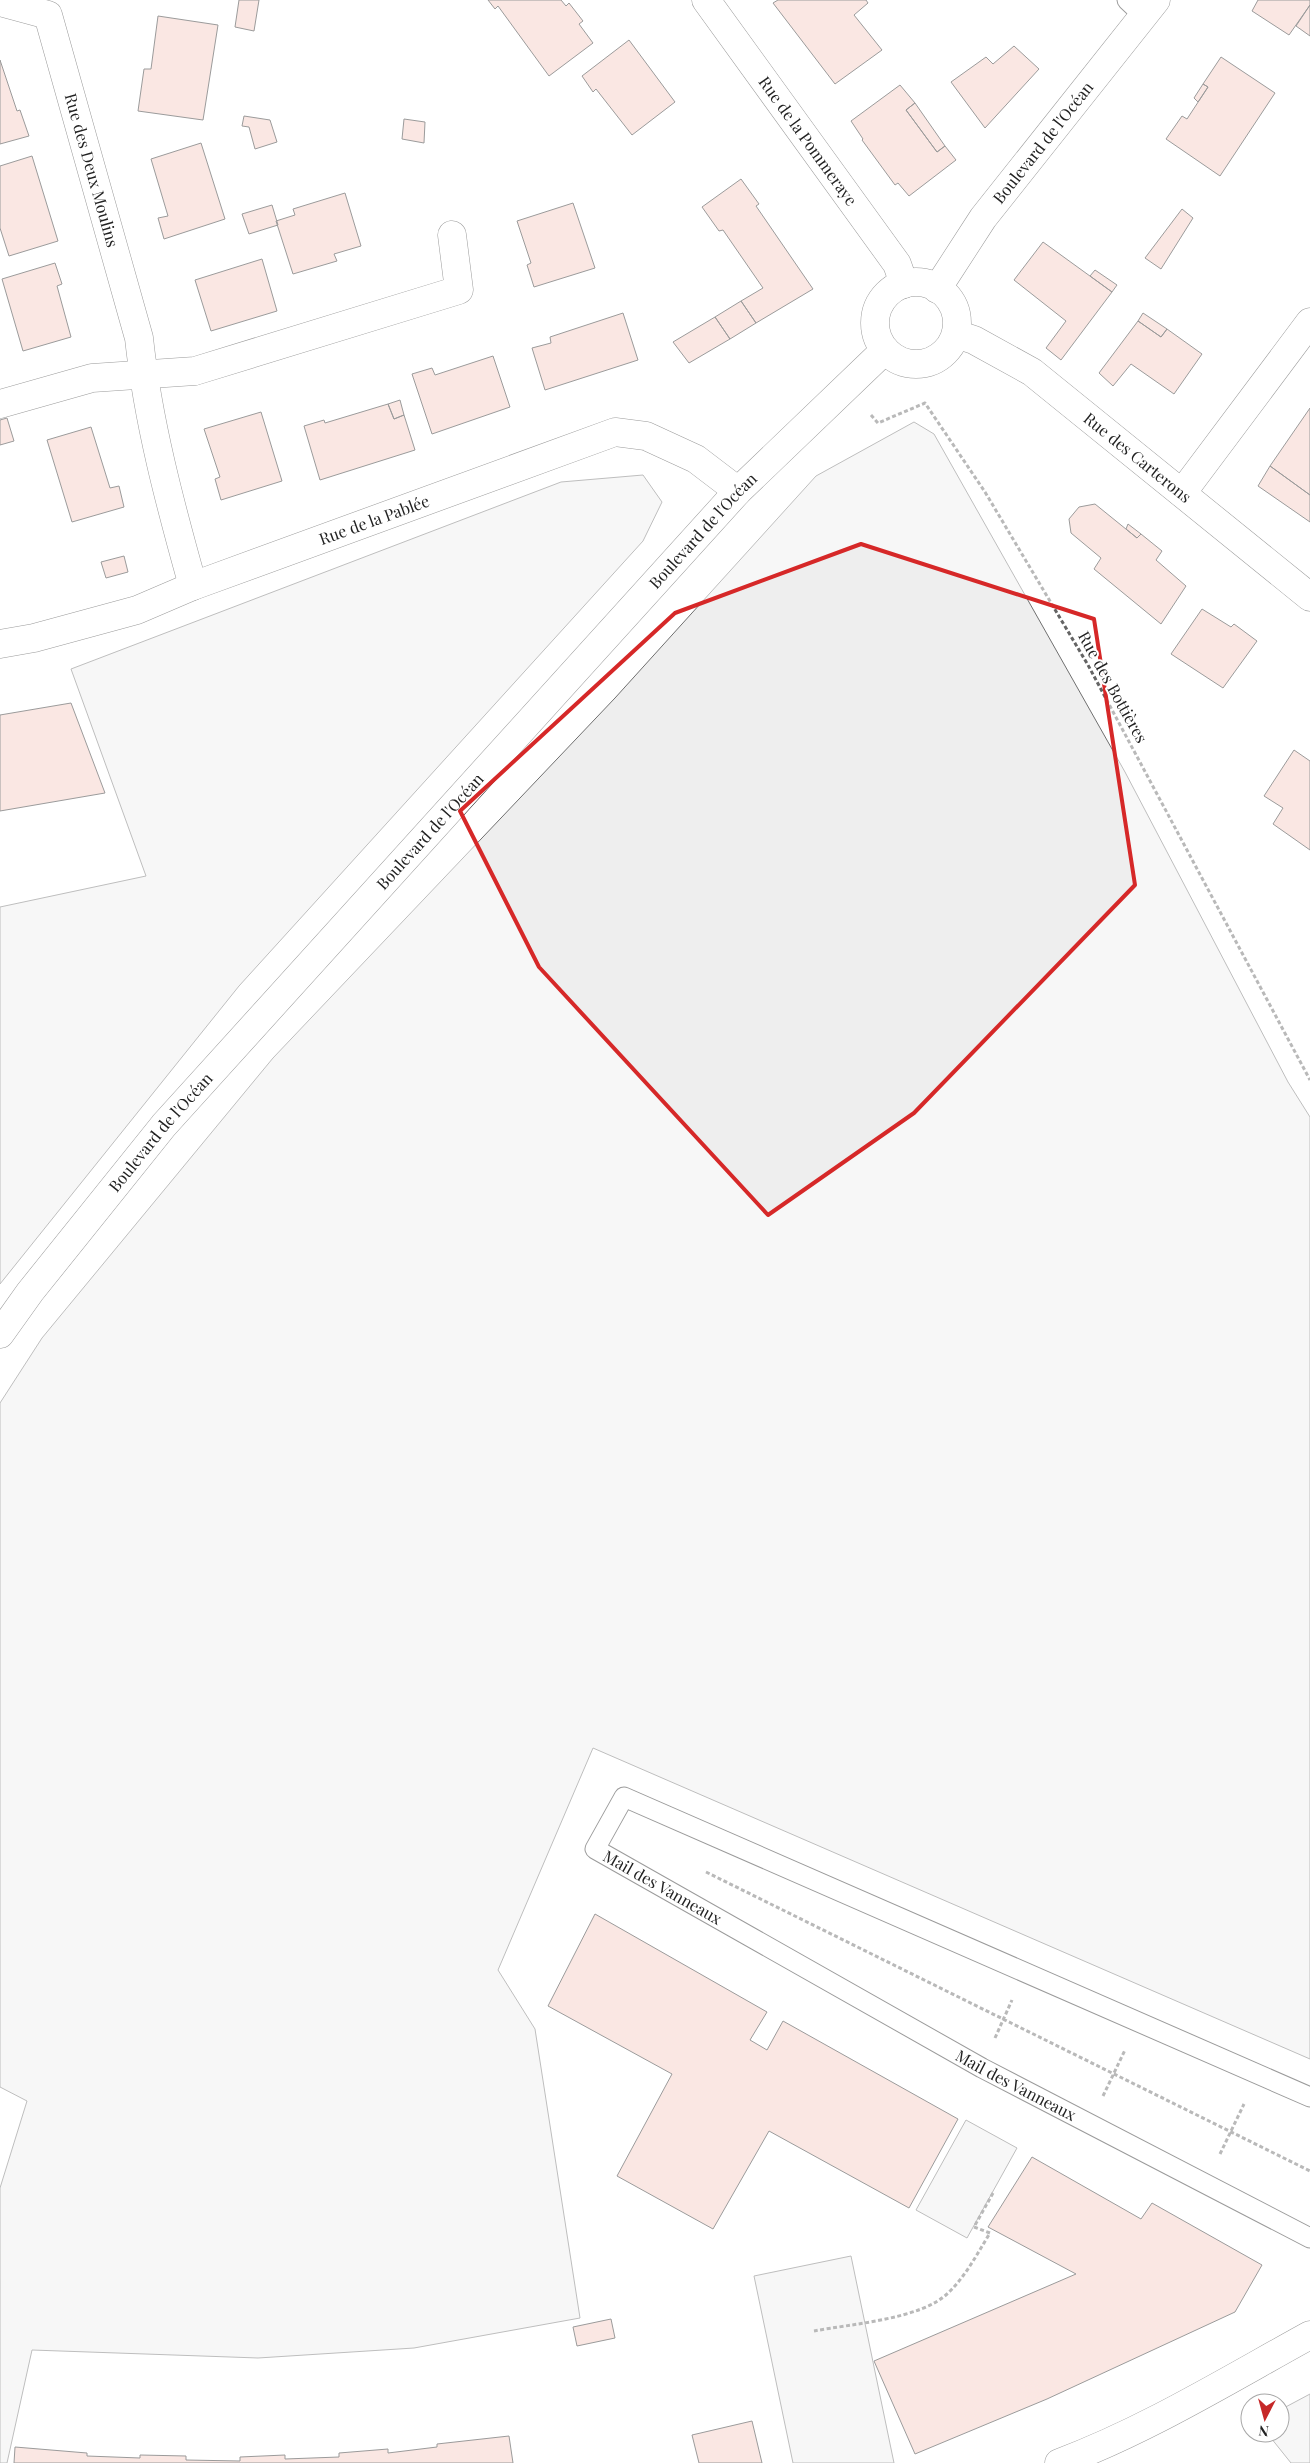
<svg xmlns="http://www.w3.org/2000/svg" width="1310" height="2463" font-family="'Playfair Display',serif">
<rect width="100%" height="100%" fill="#fff"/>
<!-- green -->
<path fill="#eee" stroke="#6f6f6f" d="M914,422L934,434L1125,772L1288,1082L1310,1117V2059L593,1748L498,1970L535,2029L580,2318L414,2348L258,2358L32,2350L7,2463H0V2188L27,2101L0,2087V1403L42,1338L273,1058L615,698L816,476Z
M643,475L662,502L643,541L239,986L0,1284V907L146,876L71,669L561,482Z"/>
<!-- parking -->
<path fill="#ededed" stroke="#6f6f6f" d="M966,2120L1017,2148L967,2238L916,2210Z
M851,2256L894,2463H793L754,2276Z
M1310,2394V2463H1291L1267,2433H1280V2410Z"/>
<!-- building -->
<path fill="#f3c9c0" stroke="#222" d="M239,0H259L254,31L235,27Z
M488,0H561L566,6L569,3L583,21L579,24L593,43L549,76L498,6L495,9Z
M778,0H866L868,3L854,15L882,50L835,84L773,3Z
M1258,0H1310V5L1289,35L1252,11Z
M1310,5V36L1296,26Z
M158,16L218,25L203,120L138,111L144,69H151Z
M629,40L675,102L632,135L596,89L593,92L582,76Z
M1014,46L1039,69L985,128L951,82L986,57L993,64Z
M1221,57L1275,93L1220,176L1166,139L1182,116L1187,119L1208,87L1203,84Z
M0,60L17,111L20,110L29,136L0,144Z
M1203,84L1208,87L1198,102L1194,98Z
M900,85L915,103L906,110L937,152L945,146L956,160L909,196L898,183L895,185L862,140L863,139L851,121Z
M915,103L945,146L937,152L906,110Z
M244,116L270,120L277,142L255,149L249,127L242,126Z
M404,119L425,122L424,143L402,139Z
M201,143L225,219L164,239L158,218L168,216L151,159Z
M32,156L58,241L9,256L0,228V166Z
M741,179L759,204L756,206L813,289L756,323L741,301L763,288L723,230L719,231L702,207Z
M345,193L361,246L334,254L337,261L293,274L276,221L295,215L293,209Z
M573,203L595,268L534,287L527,265L531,263L517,221Z
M272,205L278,225L249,234L242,214Z
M1182,209L1193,218L1161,269L1145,258Z
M1043,242L1112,292L1061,360L1046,348L1066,321L1014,280Z
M262,259L277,311L211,331L195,280Z
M55,263L62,284L57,286L71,337L23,351L2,279Z
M1095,270L1117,285L1112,292L1090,276Z
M741,301L756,323L730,339L715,317Z
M623,313L638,360L545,390L532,348L551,343L550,337Z
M1143,313L1167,329L1161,337L1138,321Z
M715,317L730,339L689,363L673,342Z
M1138,321L1161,337L1167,329L1202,354L1174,394L1131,364L1113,386L1099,373Z
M493,356L510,407L432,434L412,374L432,368L435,375Z
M400,400L404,415L394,419L388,404Z
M388,404L394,419L404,415L415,450L320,480L304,426L324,420L325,423Z
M1310,408V495L1270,466Z
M261,412L282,481L221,500L215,479L220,477L204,429Z
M7,418L14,441L0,445V420Z
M91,427L110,488L119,486L124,507L72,522L47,440Z
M1270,466L1310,495V522L1258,486Z
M1095,504L1137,538L1141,534L1162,551L1156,560L1186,586L1161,624L1094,569L1101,558L1071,533L1069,519L1079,507Z
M1128,524L1141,534L1137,538L1126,529Z
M124,556L128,572L106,578L101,562Z
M1202,609L1231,627L1234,624L1257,641L1223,688L1171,654Z
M71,703L105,793L0,811V715Z
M1294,750L1310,761V850L1273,824L1283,808L1264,796Z
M595,1914L767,2012L750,2040L767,2050L783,2021L958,2119L909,2208L769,2131L713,2229L617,2176L672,2074L548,2006Z
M1032,2157L1141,2219L1152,2203L1262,2265L1235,2312L1047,2399L915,2454L874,2361L1076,2274L988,2227Z
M611,2319L615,2338L577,2346L573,2327Z
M752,2421L762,2463H699L692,2435Z
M509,2436L513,2463H14L15,2447L87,2453V2456L140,2458V2455L186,2456V2460L240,2461V2457L285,2455V2459L339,2457V2453L388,2449V2453L437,2447V2444Z"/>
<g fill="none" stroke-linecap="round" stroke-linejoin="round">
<defs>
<g id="service">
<path d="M1127,0L1144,16"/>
<path id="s1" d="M1310,2097L624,1797L595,1849L982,2068L1310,2238"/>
</g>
<g id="minor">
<path id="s2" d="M706,0L897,264L904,284"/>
<path id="s3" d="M0,2L48,15L139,338C148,422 170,504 193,586"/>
<path id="s4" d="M956,334L974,340L1032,372L1310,597"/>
<path d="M0,404L92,378L195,371L459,290L452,235"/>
<path d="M1182,493L1310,322"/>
<path id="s5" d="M0,644L34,638L137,610L193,586L615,432L646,436L696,459L738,491"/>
<path d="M1059,2463C1147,2430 1228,2380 1310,2335"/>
</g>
<g id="secondary">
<circle cx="916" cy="323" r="41"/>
<path id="s6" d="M937,289L983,218L1156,0"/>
<path id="s7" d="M0,1334L30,1292L164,1125L738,491L885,350"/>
</g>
</defs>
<!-- service casing -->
<use href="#service" stroke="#222" stroke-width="21"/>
<!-- minor casing -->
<use href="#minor" stroke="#222" stroke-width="29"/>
<!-- secondary casing -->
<use href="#secondary" stroke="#222" stroke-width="29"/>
<!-- path -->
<path stroke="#646464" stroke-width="3" stroke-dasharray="4 2.5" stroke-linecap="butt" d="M871,415L878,423L925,403L985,492L1088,665L1310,1080
M706,1872L1310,2171
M995,2038L1012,2000
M1103,2096L1125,2050
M1220,2154L1244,2104
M814,2331C851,2324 922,2319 948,2293C966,2276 977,2254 990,2233L974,2227L993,2193"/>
<!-- service -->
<use href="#service" stroke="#fff" stroke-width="19"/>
<!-- minor -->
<use href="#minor" stroke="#fff" stroke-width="28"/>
<!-- secondary -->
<use href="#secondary" stroke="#fff" stroke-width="28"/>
</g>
<!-- marked area -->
<path d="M0 0H1310V2463H0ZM861,544L1094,619L1135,885L914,1113L768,1215L539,967L460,811L675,613Z" fill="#fff" fill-opacity=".55" fill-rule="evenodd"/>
<path fill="none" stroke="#d62828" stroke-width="4" stroke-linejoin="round" d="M861,544L1094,619L1135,885L914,1113L768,1215L539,967L460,811L675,613Z"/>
<g text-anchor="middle" stroke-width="4" stroke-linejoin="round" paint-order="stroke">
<!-- street labels -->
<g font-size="16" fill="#222" stroke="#fff">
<text dy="6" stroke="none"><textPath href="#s2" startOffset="174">Rue de la Pommeraye</textPath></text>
<text dy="6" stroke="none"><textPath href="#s6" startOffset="181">Boulevard de l'Océan</textPath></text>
<text dy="6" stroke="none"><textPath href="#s3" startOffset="211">Rue des Deux Moulins</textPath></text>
<text dy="6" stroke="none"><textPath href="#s4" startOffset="221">Rue des Carterons</textPath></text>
<text dy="6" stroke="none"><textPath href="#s5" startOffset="395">Rue de la Pablée</textPath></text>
<text dy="6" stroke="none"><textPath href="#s7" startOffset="1068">Boulevard de l'Océan</textPath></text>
<text transform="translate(1113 687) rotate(61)" y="6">Rue des Bottières</text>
<text dy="6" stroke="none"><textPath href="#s7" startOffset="662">Boulevard de l'Océan</textPath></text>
<text dy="6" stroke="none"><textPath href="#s7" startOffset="258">Boulevard de l'Océan</textPath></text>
<text dy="6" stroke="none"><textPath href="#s1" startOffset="886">Mail des Vanneaux</textPath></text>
<text dy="6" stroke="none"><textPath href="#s1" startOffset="1291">Mail des Vanneaux</textPath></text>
</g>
</g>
<!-- north arrow -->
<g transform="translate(1265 2418) rotate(186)"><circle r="24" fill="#ffffff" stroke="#a7a7a7"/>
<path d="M0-4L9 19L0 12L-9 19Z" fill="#c62828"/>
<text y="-8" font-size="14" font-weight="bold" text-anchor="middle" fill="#222222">N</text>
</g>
</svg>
